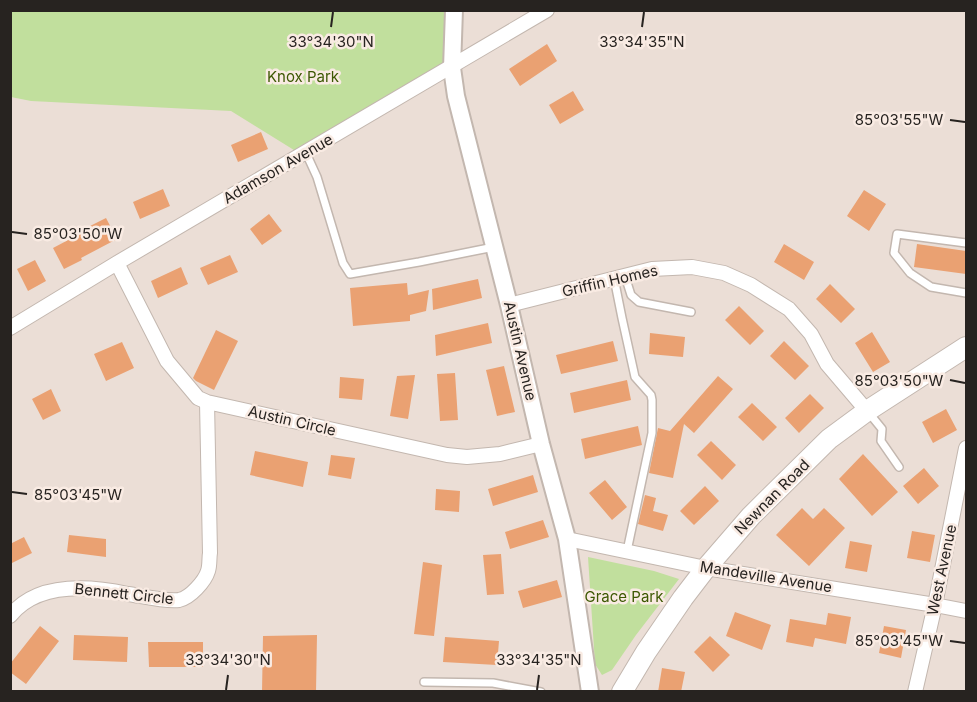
<svg xmlns="http://www.w3.org/2000/svg" width="977" height="702" font-family="Inter,sans-serif">
<rect width="100%" height="100%" fill="#ebded6"/>
<!-- green -->
<path fill="#c1df9d" d="M11,11H454L452,68L302,155L231,111L31,101L11,97Z
M588,557L654,571L679,579L636,635L612,670L602,675L595,664Z"/>
<!-- building -->
<path fill="#eaa172" d="M547,44L557,61L520,86L509,69Z
M573,91L584,110L560,124L549,105Z
M261,132L268,149L238,162L231,145Z
M163,189L170,206L140,219L133,202Z
M864,190L886,204L869,231L847,216Z
M269,214L282,231L262,245L250,229Z
M106,218L117,239L81,258L82,260L64,269L53,248L89,229L88,227Z
M784,244L814,262L804,280L774,262Z
M917,244L966,251V274L914,267Z
M230,255L238,272L208,285L200,268Z
M35,260L46,281L28,291L17,269Z
M181,267L188,284L158,298L151,281Z
M478,279L482,298L433,310L432,289Z
M407,283L408,295L429,290L426,311L410,315V321L353,326L350,288Z
M830,284L855,309L841,323L816,299Z
M739,306L764,331L750,345L725,320Z
M488,323L492,343L436,356L435,335Z
M216,330L238,341L214,390L196,381L193,378Z
M872,332L890,362L873,372L855,343Z
M650,333L685,337L683,357L649,354Z
M613,341L618,361L561,374L556,355Z
M784,341L809,366L795,380L770,356Z
M122,342L134,368L106,381L94,354Z
M504,366L515,412L497,416L486,370Z
M455,373L458,420L440,421L437,374Z
M415,375L408,419L390,416L397,376Z
M718,376L733,389L694,433L684,424L673,478L649,473L658,428L670,431Z
M340,377L364,379L362,400L339,398Z
M627,380L631,400L574,413L570,393Z
M51,389L61,411L43,420L32,399Z
M810,394L824,408L799,433L785,418Z
M752,403L777,427L763,441L738,417Z
M946,409L957,430L933,443L922,422Z
M638,426L642,445L585,459L581,439Z
M711,441L736,465L722,480L697,455Z
M255,451L308,462L303,487L250,475Z
M863,454L898,492L872,516L839,479Z
M331,455L355,458L351,479L328,475Z
M924,468L939,486L918,504L903,486Z
M533,475L538,492L493,506L488,489Z
M605,480L627,507L612,520L589,493Z
M705,486L719,501L694,525L680,511Z
M436,489L460,491L459,512L435,510Z
M645,495L656,498L653,511L668,515L663,531L638,524Z
M802,508L813,519L824,508L845,528L809,566L776,535Z
M543,520L549,537L510,549L505,532Z
M912,531L935,535L930,562L907,558Z
M69,535L106,539V557L67,552Z
M24,537L32,553L10,564V544Z
M850,541L872,545L867,572L845,568Z
M501,554L504,594L487,595L483,555Z
M423,562L442,565L434,636L414,634Z
M557,580L562,597L523,608L518,591Z
M735,612L771,625L762,650L726,636Z
M828,613L851,617L846,644L815,638L813,647L786,642L790,619L826,625Z
M40,626L59,641L26,684L10,672V664Z
M884,626L906,630L901,658L879,653Z
M74,635L128,637L127,662L73,660Z
M317,635L316,692H262L263,636Z
M710,636L730,655L713,672L694,652Z
M445,637L499,641L497,665L443,662Z
M148,642H203V667H149Z
M662,668L685,672L681,692H658Z"/>
<g fill="none" stroke-linecap="round" stroke-linejoin="round">
<defs>
<path id="service" d="M306,153L317,177L343,263L350,274L419,262L494,247
M966,243L897,234L894,253L910,273L931,287L966,293
M625,276L631,295L639,302L691,312
M614,278L622,318L635,377L651,395L652,400V433L627,551
M869,413L882,429L881,441L899,467
M424,682L493,683L541,692"/>
<path id="minor" d="M117,263L167,361L198,398L207,402L447,455L467,457L500,454L541,444
M509,305L652,269L692,267L724,273L751,285L789,309L811,334L827,364L867,411
M10,328L117,263L547,10
M567,539L706,568L935,605L966,611
M10,616C37,582 90,586 128,594C142,596 166,602 179,600C190,598 205,581 208,571C210,565 209,558 210,553L207,402
M915,692L935,605L966,448"/>
<path id="tertiary" d="M454,10L452,68L456,96L509,305L541,444L567,539L590,692"/>
<path id="secondary" d="M622,692L646,652L683,598L706,568L751,516L829,439L867,411L966,347"/>
</defs>
<!-- service casing -->
<use href="#service" stroke="#c3b7af" stroke-width="10"/>
<!-- minor casing -->
<use href="#minor" stroke="#c3b7af" stroke-width="16"/>
<!-- tertiary casing -->
<use href="#tertiary" stroke="#c3b7af" stroke-width="20"/>
<!-- secondary casing -->
<use href="#secondary" stroke="#c3b7af" stroke-width="22"/>
<!-- service -->
<use href="#service" stroke="#fff" stroke-width="7"/>
<!-- minor -->
<use href="#minor" stroke="#fff" stroke-width="14"/>
<!-- tertiary -->
<use href="#tertiary" stroke="#fff" stroke-width="16"/>
<!-- secondary -->
<use href="#secondary" stroke="#fff" stroke-width="20"/>
</g>
<!-- ticks -->
<path fill="none" stroke="#272320" stroke-width="2" d="M331,27L333,12M642,27L644,12M950,120L965,122M12,232L27,234M950,380L965,383M12,492L27,494M950,641L965,643M226,690L228,675M537,690L539,675"/>
<g text-anchor="middle" stroke-width="5" stroke-linejoin="round" paint-order="stroke">
<!-- park labels -->
<g font-size="15" fill="#3c5802" stroke="#f9ebe3">
<text x="303" y="82">Knox Park</text>
<text x="624" y="602">Grace Park</text>
</g>
<!-- street labels -->
<g font-size="15" fill="#272320" stroke="#f9ebe3">
<text transform="translate(278 169) rotate(-30)" y="5">Adamson Avenue</text>
<text transform="translate(610 281) rotate(-13)" y="5">Griffin Homes</text>
<text transform="translate(520 351) rotate(77)" y="5">Austin Avenue</text>
<text transform="translate(292 421) rotate(13)" y="5">Austin Circle</text>
<text transform="translate(772 497) rotate(-45)" y="5">Newnan Road</text>
<text transform="translate(942 570) rotate(-78)" y="5">West Avenue</text>
<text transform="translate(766 577) rotate(9)" y="5">Mandeville Avenue</text>
<text transform="translate(124 594) rotate(6)" y="5">Bennett Circle</text>
</g>
</g>
<g font-size="15" text-anchor="middle" fill="#272320" stroke="#f9ebe3" stroke-width="5" stroke-linejoin="round" paint-order="stroke">
<text x="331" y="47">33°34'30"N</text>
<text x="642" y="47">33°34'35"N</text>
<text x="899" y="125">85°03'55"W</text>
<text x="78" y="239">85°03'50"W</text>
<text x="899" y="386">85°03'50"W</text>
<text x="78" y="500">85°03'45"W</text>
<text x="899" y="646">85°03'45"W</text>
<text x="228" y="665">33°34'30"N</text>
<text x="539" y="665">33°34'35"N</text>
</g>
<!-- border -->
<rect width="977" height="702" fill="none" stroke="#272320" stroke-width="24"/>
</svg>
